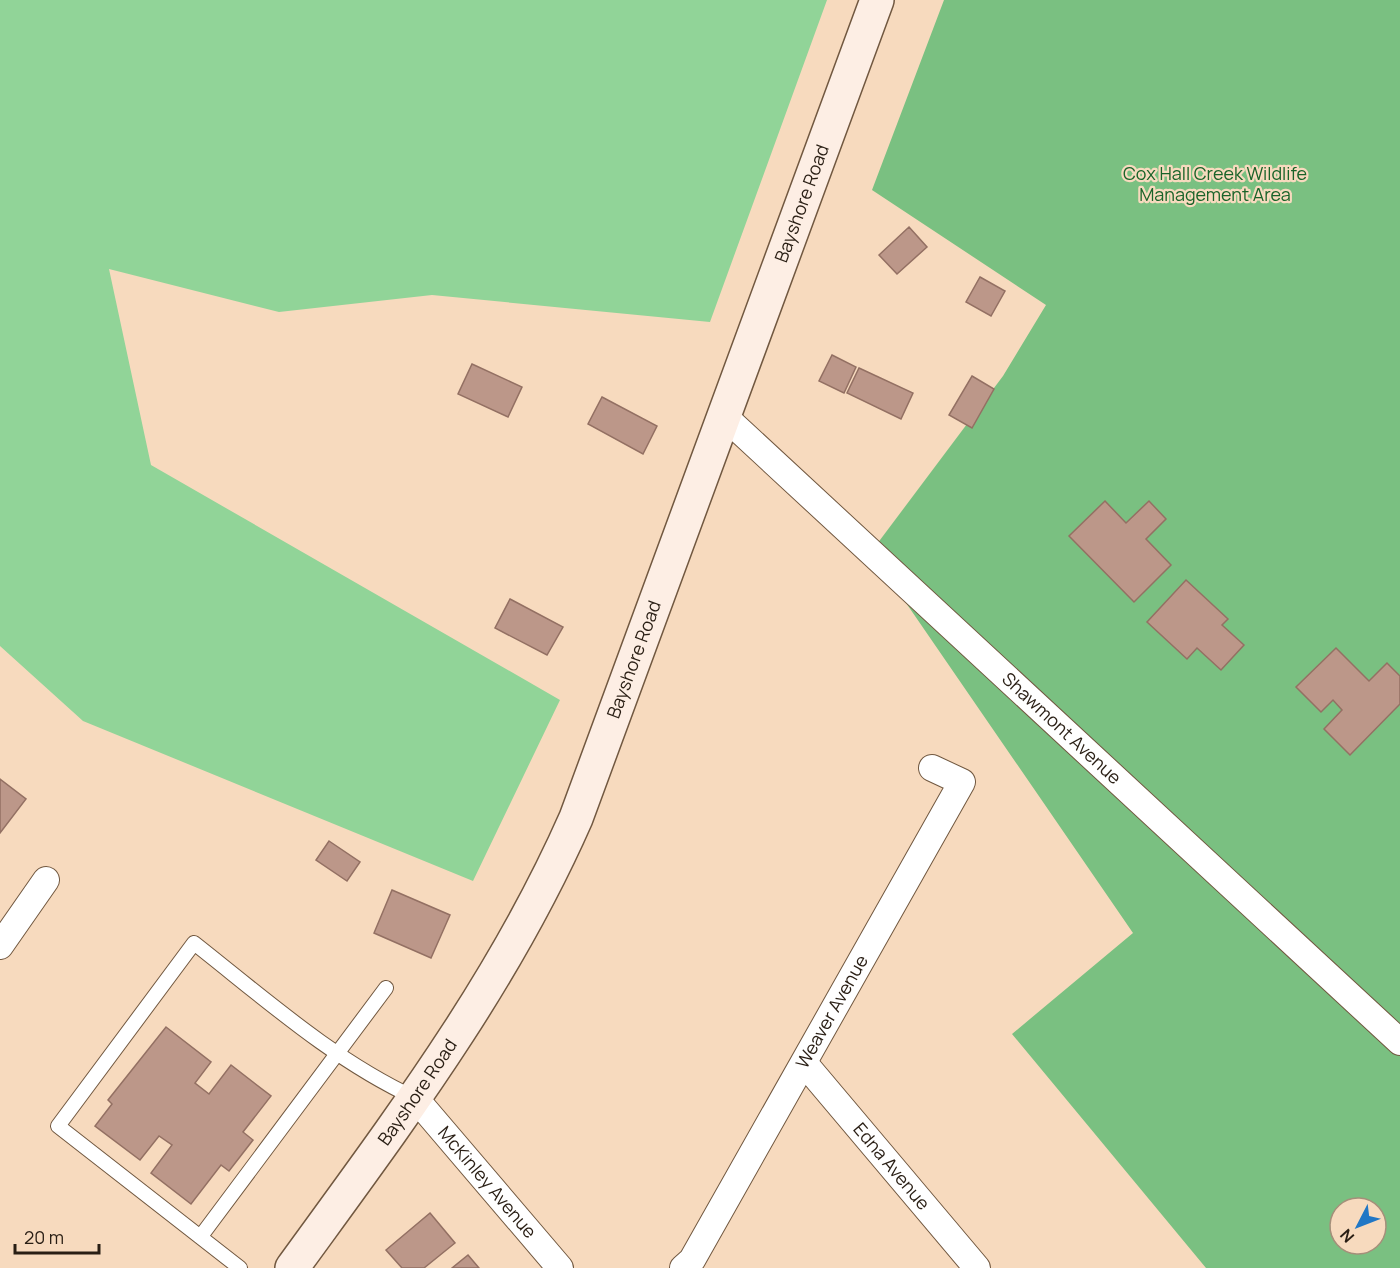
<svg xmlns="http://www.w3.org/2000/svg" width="1400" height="1268" font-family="Manrope,sans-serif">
<rect width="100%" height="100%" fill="#f7dabe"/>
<!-- green -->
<path fill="#91d498" d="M0,0H827L710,322L432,295L279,312L109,269L151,465L560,700L473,881L83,721L0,646Z"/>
<!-- forest -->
<path fill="#7ac081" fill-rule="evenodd" d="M944,0H1400V1268H1206L1012,1034L1133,933L871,552L1003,376L1046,305L872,190ZM1340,1208H1376V1244H1340Z"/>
<!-- building -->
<path fill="#bc9789" stroke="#937063" stroke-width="1.5" d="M909,227L927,247L897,274L879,255Z
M980,277L1005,291L991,316L966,302Z
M832,355L856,367L844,393L819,381Z
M472,364L522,387L508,417L458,394Z
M859,368L913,393L901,419L847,393Z
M972,376L994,389L972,428L949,415Z
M602,397L657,426L643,454L588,424Z
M1105,501L1126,523L1149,501L1166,519L1146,539L1171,565L1134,602L1069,536Z
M1186,580L1228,619L1222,625L1244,645L1221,670L1197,648L1187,659L1147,622Z
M510,599L563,627L547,655L495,628Z
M1336,648L1369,681L1387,663L1400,676V704L1350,755L1324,729L1342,710L1333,700L1321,712L1296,687Z
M0,779L26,799L0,833Z
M329,841L360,862L347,881L316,860Z
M392,890L450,915L431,958L374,933Z
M166,1027L211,1062L195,1083L209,1094L231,1065L271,1096L243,1132L253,1140L229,1171L221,1165L191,1204L151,1173L172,1145L159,1136L140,1160L95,1126L112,1104L108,1100Z
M430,1213L455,1243L424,1268H402L386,1250Z
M468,1255L479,1268H452Z"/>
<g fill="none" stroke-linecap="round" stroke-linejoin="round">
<defs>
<path id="service" d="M201,1236L386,988
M240,1268L58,1126L194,943C264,998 333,1060 415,1098"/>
<g id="minor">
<path id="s1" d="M724,416L1400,1042"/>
<path d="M0,946L46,880"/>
<path id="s2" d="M805,1064L977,1268"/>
<path id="s3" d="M415,1098L560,1268"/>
<path id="s4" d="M683,1268L692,1260L962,782L932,768"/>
</g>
<g id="secondary">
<path id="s5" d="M292,1268C398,1122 503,984 576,818L877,0"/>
</g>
</defs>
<!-- service casing -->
<use href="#service" stroke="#715840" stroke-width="16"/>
<!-- minor casing -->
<use href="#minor" stroke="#715840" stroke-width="28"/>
<!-- secondary casing -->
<use href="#secondary" stroke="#715840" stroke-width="36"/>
<!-- service -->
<use href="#service" stroke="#fff" stroke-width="14"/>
<!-- minor -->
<use href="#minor" stroke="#fff" stroke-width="26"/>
<!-- secondary -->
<use href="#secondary" stroke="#fdeee4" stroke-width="33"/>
</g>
<g text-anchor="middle" stroke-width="4.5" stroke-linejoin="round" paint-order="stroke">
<!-- park labels -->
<g font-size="18" fill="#196329" stroke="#f7dabe">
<text x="1215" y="180">Cox Hall Creek Wildlife<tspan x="1215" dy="21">Management Area</tspan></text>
</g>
<!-- street labels -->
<g font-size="18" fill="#291e14" stroke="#f7dabe">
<text dy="6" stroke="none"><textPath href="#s5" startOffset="1188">Bayshore Road</textPath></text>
<text dy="6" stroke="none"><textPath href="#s5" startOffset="702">Bayshore Road</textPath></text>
<text dy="6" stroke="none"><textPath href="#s1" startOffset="460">Shawmont Avenue</textPath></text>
<text dy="6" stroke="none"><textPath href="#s4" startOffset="297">Weaver Avenue</textPath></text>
<text dy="6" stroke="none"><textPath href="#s5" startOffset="216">Bayshore Road</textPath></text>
<text dy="6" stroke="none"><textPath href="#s2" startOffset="134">Edna Avenue</textPath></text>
<text dy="6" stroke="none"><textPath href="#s3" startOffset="111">McKinley Avenue</textPath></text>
</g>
</g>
<!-- north arrow -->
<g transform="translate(1358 1226) rotate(228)"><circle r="28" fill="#f7dabe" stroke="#a58f7a" stroke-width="1.5"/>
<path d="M0-4.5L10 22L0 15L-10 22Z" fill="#2177c5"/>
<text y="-9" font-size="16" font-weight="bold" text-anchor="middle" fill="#291e14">N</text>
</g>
<!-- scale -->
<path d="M15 1244v9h84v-9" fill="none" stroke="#291e14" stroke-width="3"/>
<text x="24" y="1244" font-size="18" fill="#291e14" stroke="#f7dabe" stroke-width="4.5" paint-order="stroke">20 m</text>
</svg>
